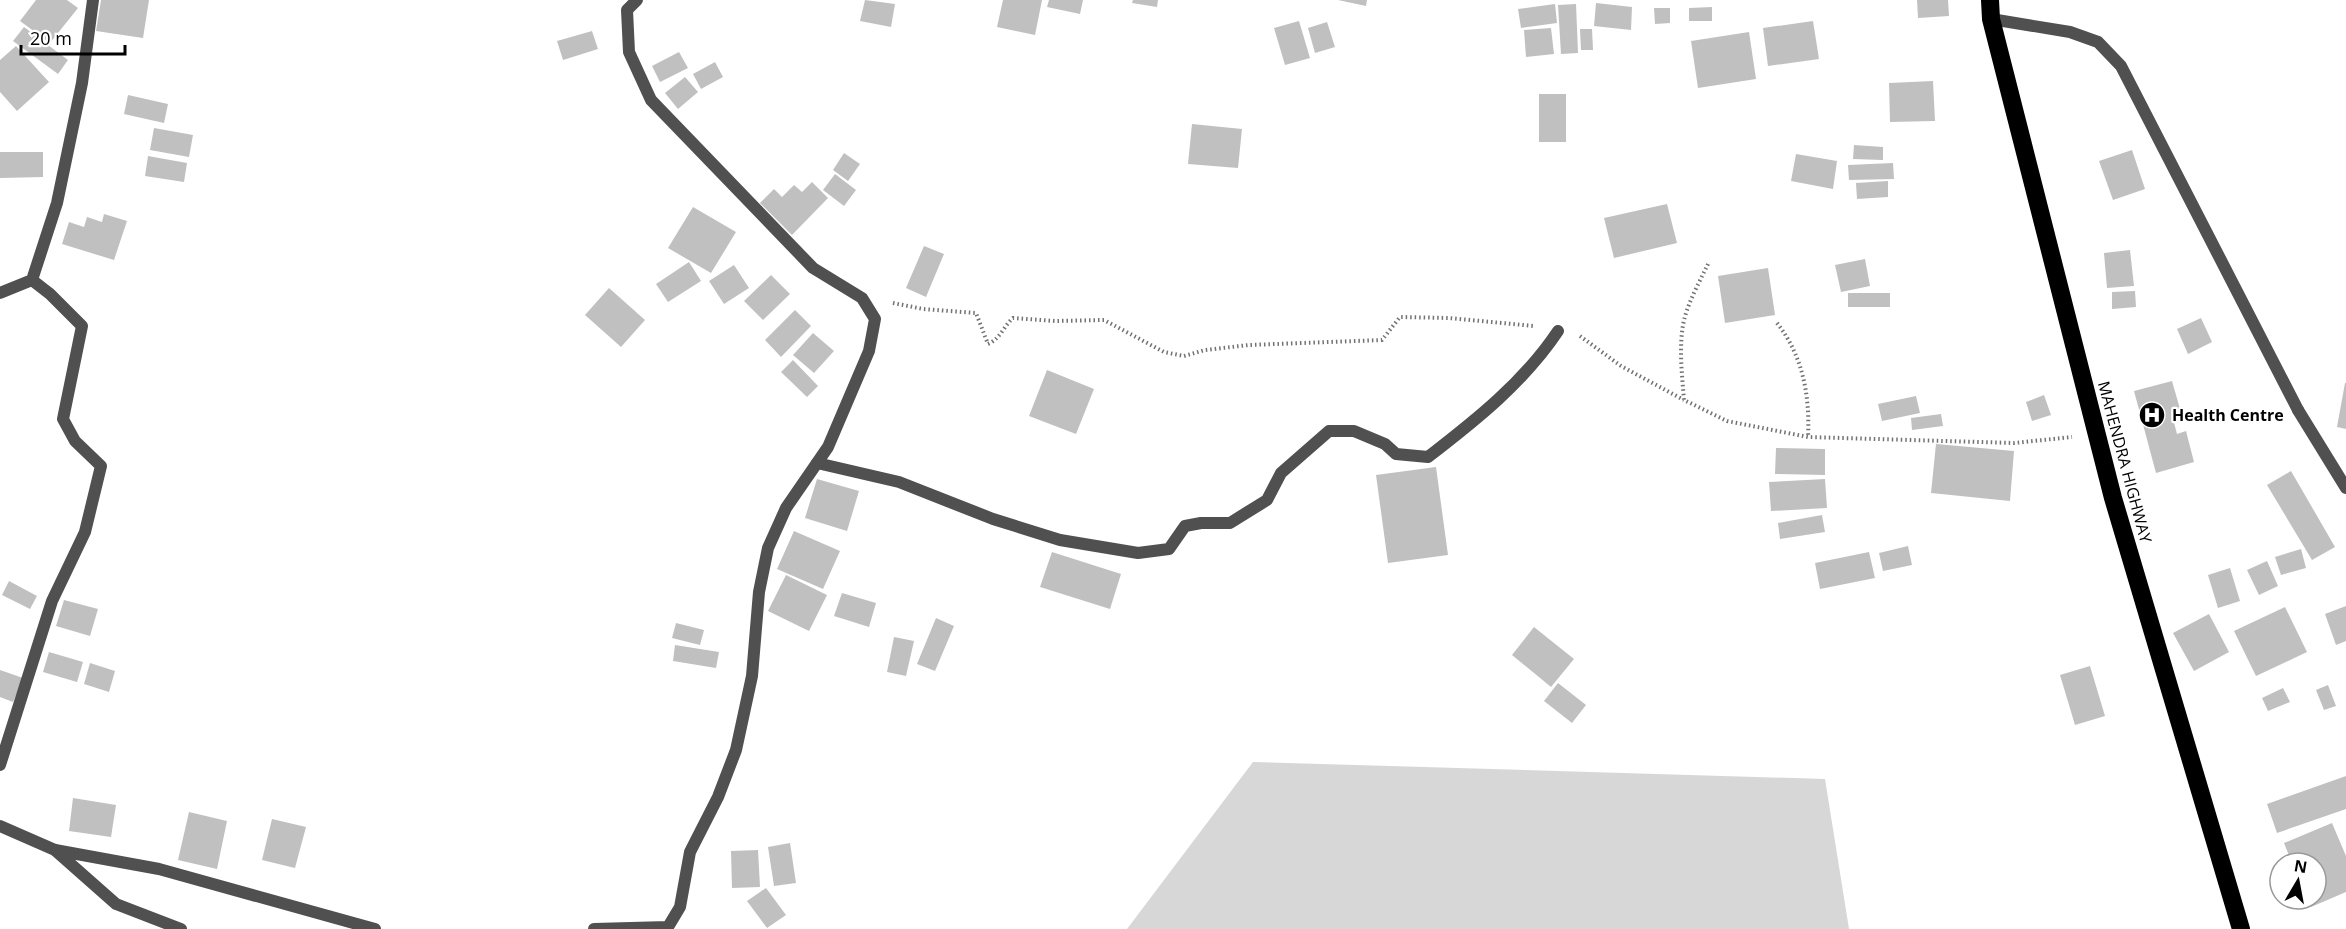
<svg xmlns="http://www.w3.org/2000/svg" width="2346" height="929" font-family="'Open Sans',sans-serif">
<rect width="100%" height="100%" fill="#fff"/>
<!-- green -->
<path fill="#d7d7d7" d="M1253,762L1825,779L1849,929H1127Z"/>
<!-- building -->
<path fill="#c0c0c0" d="M36,0H67L78,8L50,43L20,21Z
M101,0H149L143,38L96,31Z
M865,0L895,4L891,27L860,21Z
M1003,0H1042L1035,35L997,27Z
M1049,0H1083L1080,14L1047,7Z
M1133,0H1158L1157,7L1132,3Z
M1338,0H1367L1366,6Z
M1917,0H1948L1949,16L1918,18Z
M1596,3L1632,7L1631,30L1594,26Z
M1555,4L1557,23L1521,28L1518,9Z
M1576,4L1578,53L1561,54L1558,5Z
M1712,7V21H1689V8Z
M1654,8H1670V23L1655,24Z
M1299,21L1310,58L1285,65L1274,28Z
M1813,21L1819,59L1768,66L1763,28Z
M1327,22L1335,47L1315,53L1308,28Z
M24,27L68,60L58,74L13,41Z
M1551,28L1554,54L1526,57L1524,30Z
M1580,29H1592L1593,50H1581Z
M592,31L598,49L563,60L557,41Z
M1749,32L1756,79L1698,88L1691,41Z
M16,46L49,82L17,111L0,92V60Z
M679,52L688,68L660,82L652,66Z
M715,62L723,77L701,89L693,74Z
M685,77L698,92L678,109L665,93Z
M1933,81L1935,121L1890,122L1889,83Z
M1539,94H1566V142H1539Z
M128,95L168,104L164,123L124,114Z
M1192,124L1242,129L1238,168L1188,164Z
M154,128L193,135L189,157L150,150Z
M1854,145L1883,147V160L1853,159Z
M2132,150L2145,189L2113,200L2099,161Z
M0,152H43V177L0,178Z
M844,153L860,164L848,181L833,170Z
M1796,154L1837,161L1833,189L1791,181Z
M148,156L187,163L184,182L145,176Z
M1893,163L1894,179L1849,180L1848,165Z
M835,174L856,190L844,206L823,190Z
M1888,181V197L1857,199L1856,183Z
M812,182L828,198L792,235L760,203L774,189L782,197L794,185L802,192Z
M1667,204L1677,243L1614,258L1604,218Z
M693,207L736,232L711,273L668,248Z
M104,214L127,221L114,260L62,244L69,222L84,227L87,217L102,222Z
M924,246L944,254L926,297L906,288Z
M2130,250L2134,286L2107,288L2104,253Z
M1865,259L1870,286L1841,292L1835,265Z
M689,262L701,281L668,302L656,284Z
M734,265L749,288L724,304L709,281Z
M1768,268L1775,315L1725,323L1718,276Z
M771,275L790,294L763,320L744,301Z
M609,288L645,320L621,347L585,315Z
M2135,291L2136,307L2112,309V292Z
M1848,293H1890V307H1848Z
M795,310L811,326L781,357L765,340Z
M2201,318L2212,342L2188,354L2177,329Z
M813,333L834,351L814,373L793,355Z
M793,360L818,386L807,397L781,372Z
M1047,370L1094,389L1076,434L1029,416Z
M2172,381L2180,409L2171,411L2177,434L2186,431L2194,462L2156,473L2134,391Z
M2345,383H2346V429L2337,427Z
M2044,395L2051,415L2032,421L2026,402Z
M1916,396L1920,413L1882,421L1878,404Z
M1941,414L1943,426L1912,430L1911,418Z
M1936,444L2014,451L2010,501L1931,493Z
M1776,448L1825,449V475L1775,474Z
M1436,467L1448,555L1388,563L1376,475Z
M2291,471L2335,547L2312,560L2267,485Z
M817,479L859,491L847,531L805,518Z
M1825,479L1827,508L1771,511L1769,482Z
M1822,515L1825,532L1780,539L1778,523Z
M794,531L840,551L823,589L777,569Z
M1908,546L1912,565L1883,571L1879,553Z
M2301,549L2306,568L2281,575L2275,557Z
M1052,552L1121,574L1110,609L1040,587Z
M1869,552L1875,578L1820,589L1815,563Z
M2267,561L2278,586L2259,595L2247,570Z
M2230,568L2240,601L2218,608L2208,575Z
M786,575L827,595L809,631L768,611Z
M9,581L37,596L30,609L2,595Z
M842,593L876,603L869,627L834,616Z
M64,600L98,609L90,636L56,626Z
M2346,606V641L2336,645L2325,614Z
M2285,607L2307,652L2256,676L2234,631Z
M2209,614L2229,652L2194,671L2173,633Z
M936,618L954,626L935,671L917,664Z
M676,623L704,630L700,645L672,638Z
M1534,627L1574,659L1551,687L1512,655Z
M894,637L914,641L906,676L887,672Z
M675,645L719,652L716,668L673,661Z
M49,652L83,662L77,682L43,672Z
M90,663L115,671L109,692L84,684Z
M2090,666L2105,716L2075,725L2060,675Z
M0,670L23,678L13,702L0,697Z
M1558,683L1586,705L1572,723L1544,701Z
M2328,685L2336,706L2324,710L2316,690Z
M2283,688L2290,702L2268,711L2262,698Z
M2346,776V809L2277,833L2267,804Z
M73,798L116,805L111,837L69,831Z
M189,812L227,821L217,869L178,860Z
M272,819L306,827L295,868L262,860Z
M2332,823L2346,856V892L2311,907L2307,899H2316V863H2292L2284,843Z
M790,843L796,883L774,886L768,847Z
M758,850L760,887L732,888L731,851Z
M766,888L786,915L767,928L747,901Z"/>
<g fill="none" stroke-linecap="round" stroke-linejoin="round">
<!-- path -->
<path stroke="#727272" stroke-width="4" stroke-dasharray="1.5 3" stroke-linecap="butt" d="M1708,264C1699,283 1687,304 1683,325C1679,349 1682,375 1684,400L1727,421L1808,437L2014,443L2072,437
M893,303L923,309L976,313L988,344C1000,339 1004,326 1013,318L1055,321L1104,320L1164,352L1184,356L1205,350L1249,345L1382,340L1400,317L1449,318L1534,326
M1777,323C1803,356 1810,396 1808,437
M1580,336L1621,366L1684,400"/>
<!-- lane -->
<path stroke="#505050" stroke-width="12" d="M0,293L32,280L57,203L82,83L93,0
M2298,410L2346,488
M817,463L899,482L993,519L1060,540L1138,553L1169,549L1185,526L1201,523H1230L1267,500L1281,473L1329,431H1354L1385,444L1396,454L1428,457C1476,420 1524,382 1558,331
M0,765L52,601L85,532L101,466L75,441L63,419L82,326L50,294L32,280
M0,826L55,850"/>
<!-- street -->
<path stroke="#505050" stroke-width="12" d="M1991,19L2070,32L2098,42L2121,66L2298,410
M55,850L159,869L375,929
M56,851L116,904L181,929
M594,929L668,927L680,907L690,852L718,797L736,750L752,676L759,592L768,548L786,508L828,447L869,351L875,319L862,298L813,268L651,100L629,52L627,10L637,0"/>
<!-- highway -->
<path stroke="#000" stroke-width="18" d="M1990,0L1991,19L2113,498L2241,929"/>
</g>
<!-- icons -->
<defs>
<symbol id="hospital-disc" viewBox="-11 -11 22 22"><circle r="9.5" fill="#000" stroke="#fff"/><path d="M-5-5h3v3.5h4V-5h3V5h-3V1.5h-4V5h-3Z" fill="#fff"/></symbol>
</defs>
<g fill-rule="evenodd">
<use href="#hospital-disc" x="2137" y="400" width="30" height="30"/>
</g>
<g text-anchor="middle" stroke-width="4.5" stroke-linejoin="round" paint-order="stroke">
<!-- poi labels -->
<g font-size="16" font-weight="bold" fill="#000" stroke="#fff" text-anchor="start">
<text x="2172" y="421">Health Centre</text>
</g>
<!-- street labels -->
<g font-size="16" fill="#000" stroke="#fff">
<text transform="translate(2125 462) rotate(75)" y="6">MAHENDRA HIGHWAY</text>
</g>
</g>
<!-- north arrow -->
<g transform="translate(2298 881) rotate(10)"><circle r="28" fill="#ffffff" stroke="#999999" stroke-width="1.5"/>
<path d="M0-4.5L10 22L0 15L-10 22Z" fill="#000000"/>
<text y="-9" font-size="16" font-weight="bold" text-anchor="middle" fill="#000000">N</text>
</g>
<!-- scale -->
<path d="M21 45v9h104v-9" fill="none" stroke="#000000" stroke-width="3"/>
<text x="30" y="45" font-size="18" fill="#000000" stroke="#ffffff" stroke-width="4.5" paint-order="stroke">20 m</text>
</svg>
